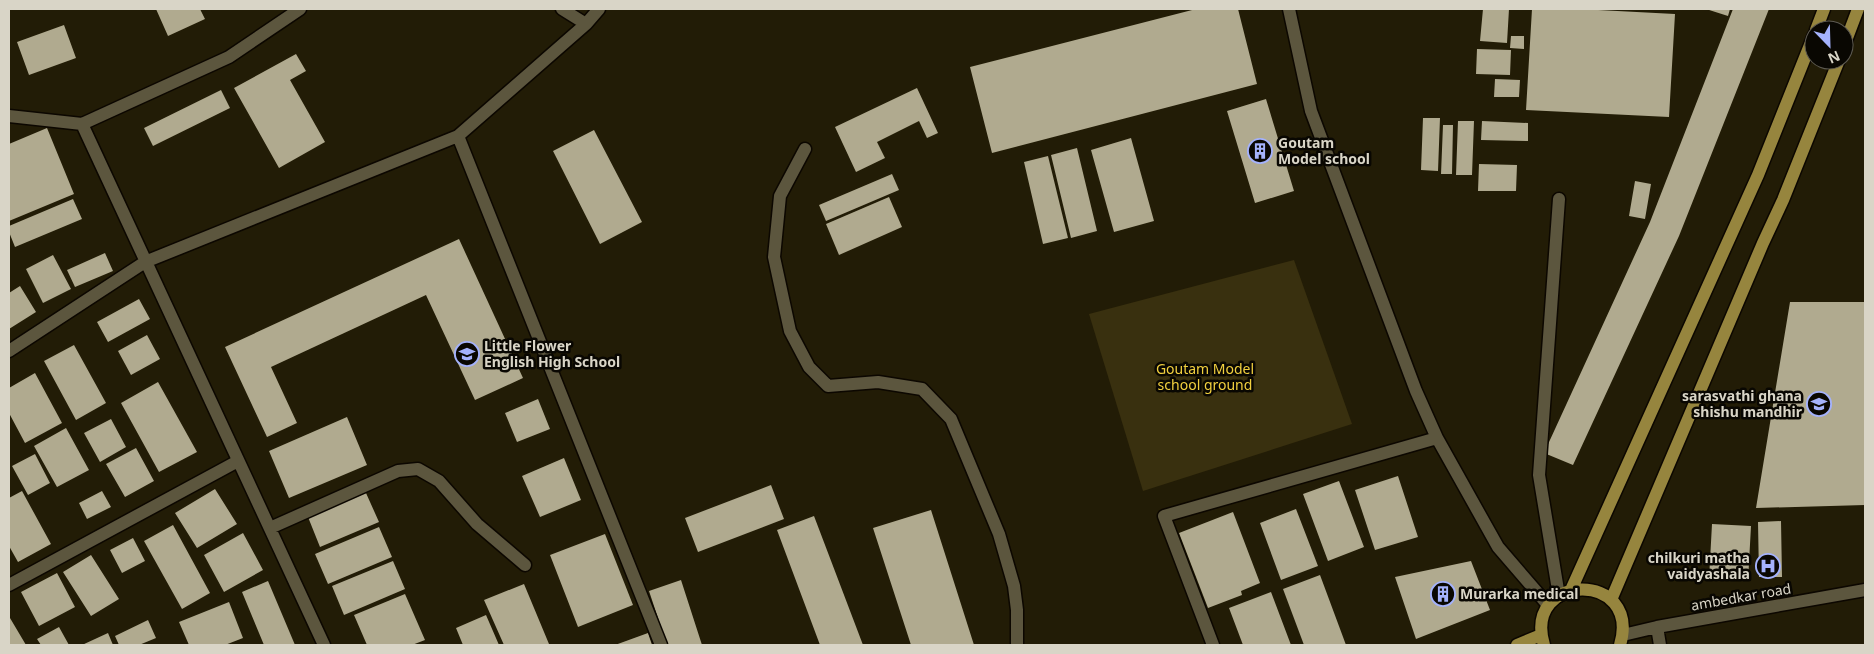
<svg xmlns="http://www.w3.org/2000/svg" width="1874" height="654" font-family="'Noto Sans',sans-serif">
<rect width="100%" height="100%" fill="#221c06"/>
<!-- green -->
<path fill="#39300f" d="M1294,260L1352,424L1143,491L1089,314Z"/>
<!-- building -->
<path fill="#b0aa8f" d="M156,9H200L205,19L168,36Z
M1196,9H1238L1257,84L992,153L970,67Z
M1483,9H1509L1507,43L1480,41Z
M1532,9H1579L1675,14L1669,117L1526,110Z
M1706,9H1730L1728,16Z
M1733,9H1769L1679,236L1573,465L1544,453L1650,222Z
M64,25L76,58L29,75L17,42Z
M1511,36H1524V49L1510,48Z
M1477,49L1511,50L1510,75L1476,74Z
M296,54L306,71L290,80L325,142L279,168L234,88Z
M1495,79L1520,80L1519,97H1494Z
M917,88L938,133L927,138L919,121L877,142L885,158L856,172L835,127Z
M221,90L230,108L153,146L144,128Z
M1266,99L1294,191L1255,203L1227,111Z
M1423,118H1440L1438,171L1421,170Z
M1458,121H1474L1472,175H1456Z
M1482,121L1528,123V141L1481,140Z
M1443,125H1453L1452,174H1441Z
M47,128L74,194L9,221V144Z
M594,130L642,222L600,244L553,151Z
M1131,138L1154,221L1114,232L1091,150Z
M1077,148L1097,231L1071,238L1051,155Z
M1048,156L1068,238L1043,244L1024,162Z
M1479,164L1517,165L1516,191H1478Z
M892,174L899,190L826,221L819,205Z
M1635,181L1651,184L1645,219L1629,216Z
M889,197L902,227L839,255L826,224Z
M73,199L82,219L15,247L9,232V226Z
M459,239L523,378L475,400L426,295L271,367L297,423L267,437L225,347Z
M105,253L113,271L75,287L67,270Z
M53,255L71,289L43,303L26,269Z
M20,286L36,312L9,329V293Z
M139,299L150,319L108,342L97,322Z
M1790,302H1865V505L1756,508Z
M147,335L160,359L131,375L118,351Z
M74,345L106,403L76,420L44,361Z
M35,373L62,423L25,443L9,413V388Z
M158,382L197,452L159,472L121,403Z
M538,399L550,429L517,442L505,413Z
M347,417L367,465L289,498L269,451Z
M111,419L126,447L100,462L84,433Z
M66,428L89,470L57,487L34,446Z
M136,448L154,481L125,497L106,464Z
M35,454L50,483L28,495L12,466Z
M564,458L581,500L540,517L522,476Z
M1398,476L1418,537L1375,550L1355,490Z
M1339,481L1364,547L1328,561L1303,494Z
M771,485L784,519L698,552L685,518Z
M215,489L237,524L197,548L175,513Z
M22,491L51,544L18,562L9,546V498Z
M102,491L111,507L87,519L79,503Z
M366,493L379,522L320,547L308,517Z
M1296,509L1318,566L1281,580L1260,523Z
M931,510L974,645H911L873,528Z
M1233,512L1260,583L1241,591L1242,595L1208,608L1179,533Z
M814,516L863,645H820L777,530Z
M1781,521L1782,577H1759L1758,522Z
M1712,524L1751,526L1748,581L1709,579Z
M173,525L210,593L182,609L144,541Z
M379,527L392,557L328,584L315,554Z
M243,533L263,570L224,592L204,555Z
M605,534L633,605L578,627L550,555Z
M133,538L145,561L122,573L110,550Z
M91,555L119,599L91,616L63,572Z
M393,561L405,589L344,615L332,586Z
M1471,561L1490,610L1416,639L1395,577Z
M57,573L75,607L39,626L21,592Z
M1320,575L1346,645H1304L1283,589Z
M681,580L702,645H667L649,591Z
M268,581L295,645H264L242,592Z
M524,584L549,644L547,645H504L484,600Z
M1271,592L1291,645H1243L1229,608Z
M405,594L425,640L412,645H367L354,615Z
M229,602L243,638L225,645H189L179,622Z
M486,615L499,645H463L456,628Z
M10,618L26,645H9Z
M148,620L156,638L139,645H119L115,636Z
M59,627L69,645H41L37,639Z
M108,633L113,645H82Z
M648,633L652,645H615Z"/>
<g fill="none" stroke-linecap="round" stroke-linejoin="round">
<defs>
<path id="street" d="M562,9L586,24L599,9
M1289,9L1311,111L1416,391L1437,438L1498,547L1548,605
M586,24L458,136L661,645
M9,116L82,124L324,645
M82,124L229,57L300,9
M805,149L780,196L774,257L790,331L809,367L828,386L878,382L922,389L951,419L999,534L1014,586L1017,610V645
M9,351L145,262L458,136
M270,528L398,471L418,469L439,481L477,524L525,565
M9,585L238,461
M1559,596L1539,475L1559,199
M1657,627L1660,645
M1623,635L1657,627L1865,590
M1213,645L1164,516L1437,438"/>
<path id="primary" d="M1816,30L1824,9
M1844,46L1858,9
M1571,590L1758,175L1814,35
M1611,600L1763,243L1783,200L1839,60
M1517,645L1541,635
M1544,645C1522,572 1642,570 1620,645"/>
</defs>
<!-- street casing -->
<use href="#street" stroke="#0c0700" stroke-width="15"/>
<!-- primary casing -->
<use href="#primary" stroke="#0c0700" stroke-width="15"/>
<!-- street -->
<use href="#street" stroke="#5c563e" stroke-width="12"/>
<!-- primary -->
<use href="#primary" stroke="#96853e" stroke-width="12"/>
</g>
<!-- icons -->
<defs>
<symbol id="building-ring" viewBox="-11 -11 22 22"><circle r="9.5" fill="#090702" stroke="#a4b2fc" stroke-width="1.5"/><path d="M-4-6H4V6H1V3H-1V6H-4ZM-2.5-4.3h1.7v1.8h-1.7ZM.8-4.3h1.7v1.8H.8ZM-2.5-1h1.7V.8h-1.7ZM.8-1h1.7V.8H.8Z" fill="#a4b2fc"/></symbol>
<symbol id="school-ring" viewBox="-11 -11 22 22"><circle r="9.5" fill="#090702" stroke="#a4b2fc" stroke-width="1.5"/><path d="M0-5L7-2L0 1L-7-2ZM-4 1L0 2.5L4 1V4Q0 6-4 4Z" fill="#a4b2fc"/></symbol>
<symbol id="hospital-ring" viewBox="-11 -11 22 22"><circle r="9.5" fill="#090702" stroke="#a4b2fc" stroke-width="1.5"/><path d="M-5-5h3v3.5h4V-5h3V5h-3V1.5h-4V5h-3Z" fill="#a4b2fc"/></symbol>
</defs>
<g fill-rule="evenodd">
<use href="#building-ring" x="1246" y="137" width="28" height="28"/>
<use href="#school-ring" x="453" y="340" width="28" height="28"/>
<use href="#school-ring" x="1805" y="390" width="28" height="28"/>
<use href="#hospital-ring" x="1754" y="552" width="28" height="28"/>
<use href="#building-ring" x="1429" y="580" width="28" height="28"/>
</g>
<g text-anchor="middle" stroke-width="5" stroke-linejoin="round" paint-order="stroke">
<!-- poi labels -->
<g font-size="14" font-weight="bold" fill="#d9d5c7" stroke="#090702" text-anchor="start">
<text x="1278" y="148">Goutam<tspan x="1278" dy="16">Model school</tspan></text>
<text x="484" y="351">Little Flower<tspan x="484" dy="16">English High School</tspan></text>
<text x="1802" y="401" text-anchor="end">sarasvathi ghana<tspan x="1802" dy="16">shishu mandhir</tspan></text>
<text x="1750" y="563" text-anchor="end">chilkuri matha<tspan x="1750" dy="16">vaidyashala</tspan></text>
<text x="1460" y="599">Murarka medical</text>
</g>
<!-- park labels -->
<g font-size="14" fill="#f2d03f" stroke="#090702">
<text x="1205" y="374">Goutam Model<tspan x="1205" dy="16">school ground</tspan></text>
</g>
<!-- street labels -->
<g font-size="14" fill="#d9d5c7" stroke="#090702">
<text transform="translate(1741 597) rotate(-10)" y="5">ambedkar road</text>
</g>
</g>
<!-- border -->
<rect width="1874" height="654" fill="none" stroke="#d9d5c7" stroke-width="20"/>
<!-- north arrow -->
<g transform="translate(1829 45) rotate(157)"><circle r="24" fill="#090702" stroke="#5c5951"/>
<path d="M0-4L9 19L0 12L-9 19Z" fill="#a4b2fc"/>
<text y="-8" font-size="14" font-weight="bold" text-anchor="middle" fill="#d9d5c7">N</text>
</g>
</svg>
